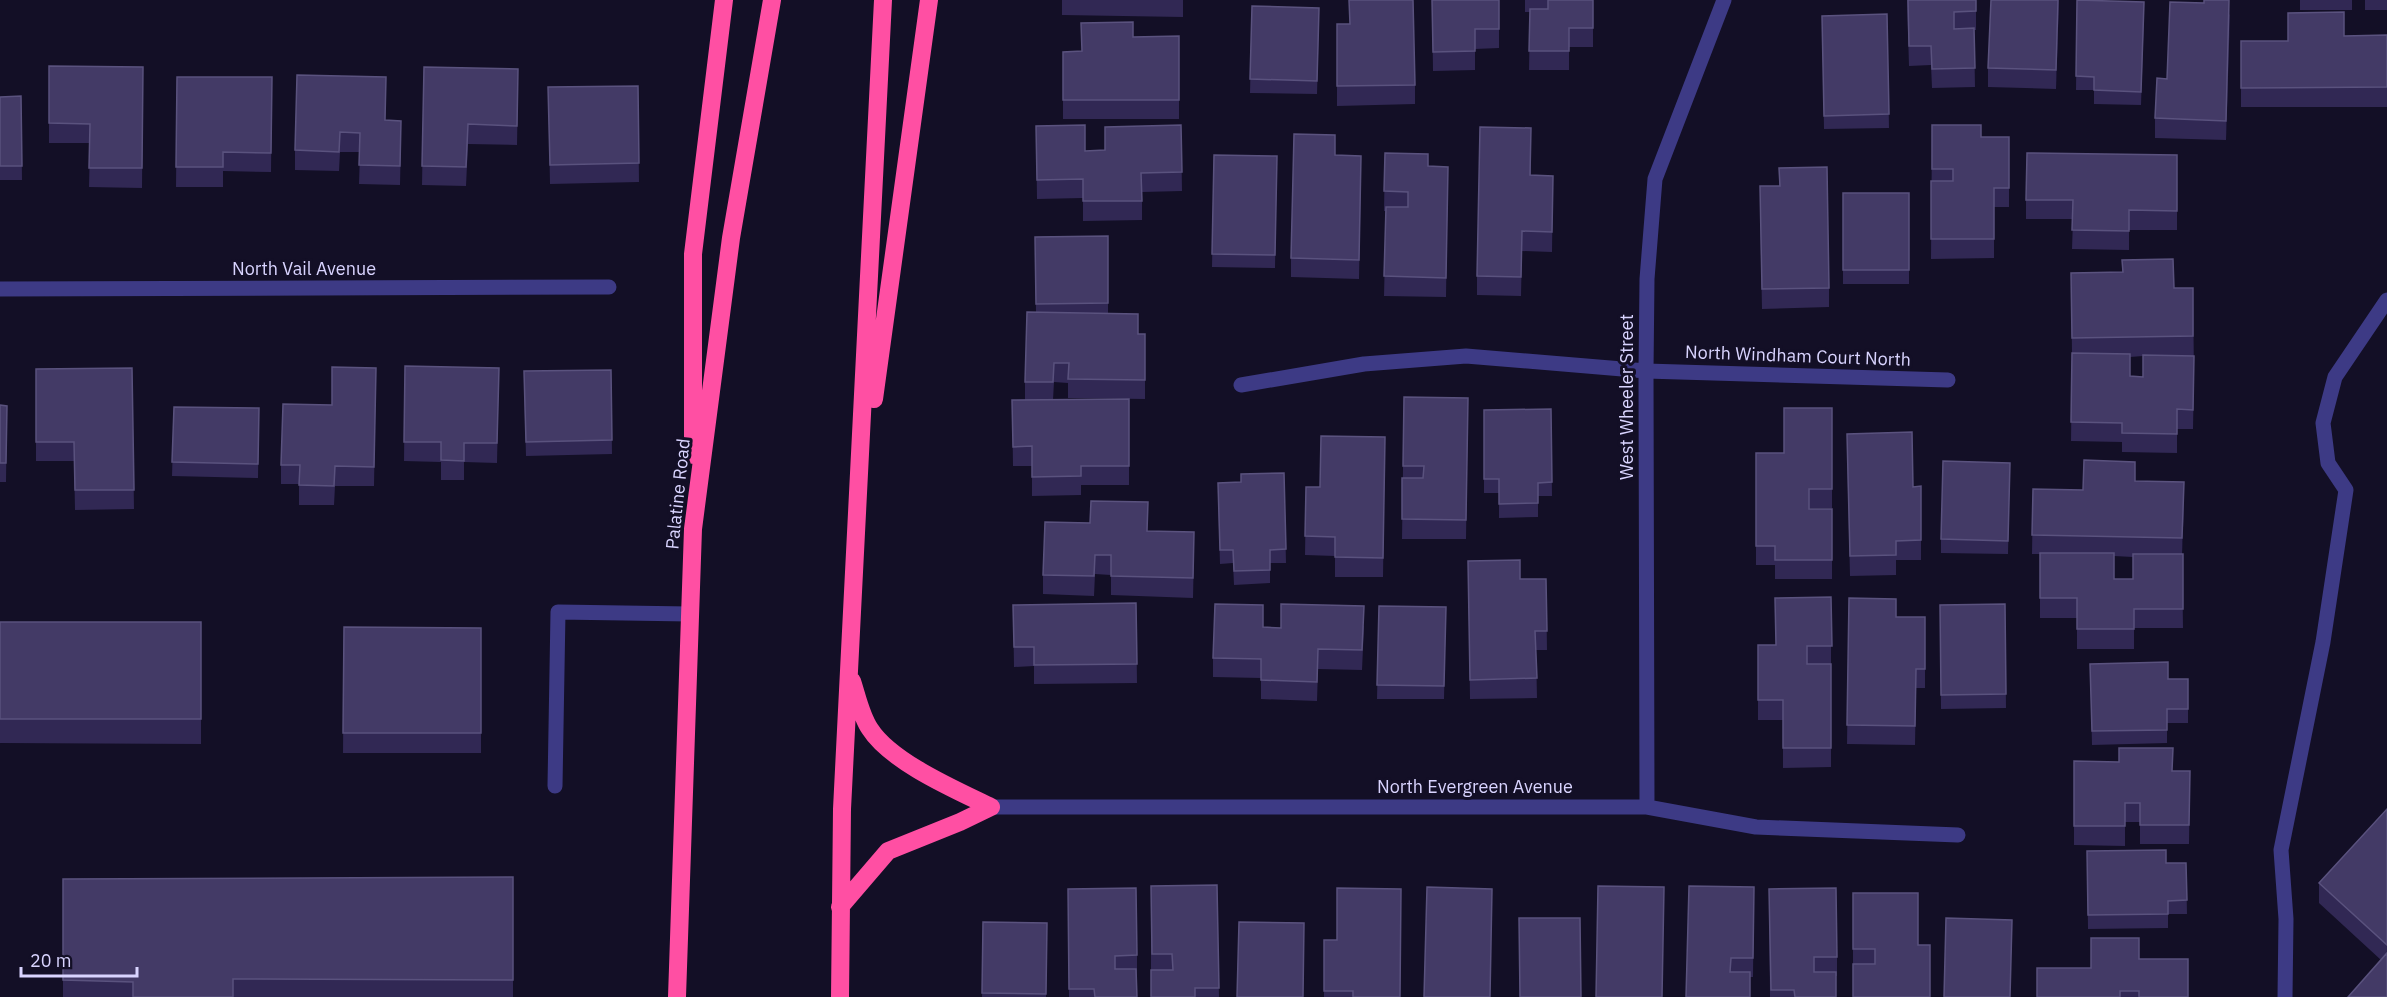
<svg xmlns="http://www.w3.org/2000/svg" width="2387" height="997" font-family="'IBM Plex Sans',sans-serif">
<rect width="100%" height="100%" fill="#130f26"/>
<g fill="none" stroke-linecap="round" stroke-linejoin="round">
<!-- lane -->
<path stroke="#3d3a85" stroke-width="15" d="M555,786L558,612L690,614
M2285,997L2286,919L2281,850L2323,642L2346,490L2328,463L2323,423L2335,377L2387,300"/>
<!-- street -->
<path stroke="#3d3a85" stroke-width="15" d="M0,289L609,287
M1241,385L1364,364L1466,356L1646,371L1948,380
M991,807H1647L1756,827L1958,835
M1647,807L1646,371L1647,279L1655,179L1724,0"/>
<!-- highway -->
<path stroke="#ff4fa3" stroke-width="18" d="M874,399L929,0
M693,455V254L724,0
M852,681C857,696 861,716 870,729C891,762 956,790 991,807
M840,907L888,851L960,822L991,807
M677,997L693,529L731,238L772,0
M840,997L842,809L883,0"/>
</g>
<!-- wall -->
<path fill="#312854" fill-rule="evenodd" d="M1062,0H1183V17L1062,15Z
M1432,0H1499V48L1475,49V70L1433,71Z
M1525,0H1593V47H1569V70H1529L1530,12H1525Z
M1907,0H1976V30H1974L1975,87L1932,88L1931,65L1909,66Z
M2059,0L2056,89L1988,87V68Z
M2077,0L2144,16L2141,105L2094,104V90H2076Z
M2300,0H2352V10H2300Z
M2365,0H2387V10H2365Z
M1252,6L1319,21L1317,94L1250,93Z
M1887,14L1889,128L1824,129L1822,16Z
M2230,14L2226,140L2155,138V118L2167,79Z
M1337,24L1415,85V104L1337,106Z
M2387,35V107H2241V41H2288L2344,36Z
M1179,36V119H1063V52L1082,51L1133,37Z
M143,67L142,188L89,187L90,143H49V123Z
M424,67L518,88L517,145L468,144L466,186L422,185Z
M177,77H272L271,172L223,171V187H176Z
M638,86L639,182L550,184L548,87Z
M21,96L22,180H0V97Z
M386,97L385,120L401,140L400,185L359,184L360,152H340L339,171L295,170V150Z
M1181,125L1182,191L1142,192V220L1083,221V198L1037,199L1036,126L1085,151L1105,150Z
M1932,125L1981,137H2009V207H1994V258L1931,259Z
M1531,147V175L1553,176L1552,252L1522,251L1521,296L1477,295V276Z
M1385,153L1428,166L1448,167L1446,297L1384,296L1386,211H1384Z
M1214,155L1277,156L1275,268L1212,267Z
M1335,155L1361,175L1359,279L1291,277V258Z
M2177,155V230H2129V250L2072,249L2073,219H2026V200Z
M1779,168L1829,288V307L1762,309L1760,206L1779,186Z
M1843,193H1909V284H1843Z
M1108,236V314L1138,334H1145V399L1068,398V383L1054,382L1053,400L1129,399V485H1081V495L1032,496V466H1013L1012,400H1025V382L1036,312L1035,237Z
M2122,260L2174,288H2193L2194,375L2193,429H2177V453L2122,452V442L2071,441L2072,355L2071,273L2122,272ZM2143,356V377L2130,376V357Z
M405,366L499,368L497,463L464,462V480H441V462L404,461Z
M132,368L134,509L75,510L74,461H36V369Z
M376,368L374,486H335L334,505H299V484H281V465L332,405Z
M611,370L612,454L526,456L524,385Z
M1404,397L1468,398L1466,539H1402Z
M0,405L7,406L6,482H0Z
M174,407L259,408L258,478L172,476Z
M1832,408V508H1809V509H1832V579H1775V565H1756V453H1784Z
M1551,409L1552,496H1538V517L1499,518V493H1484V410Z
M1385,437L1383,577H1335V556L1305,555L1306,487H1320Z
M1847,453L1913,487L1921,486V560H1896V575L1850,576Z
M2010,463L2008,554L1941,553V539Z
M1284,473L1286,563H1270V583L1234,585L1233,563L1220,564L1218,497L1241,482Z
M2135,481L2184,502L2182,554L2183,628H2134V649H2077V618H2040V554H2032L2033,489L2083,490ZM2114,556L2133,557V579H2114Z
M1147,531L1194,552L1193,598L1111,595V575L1095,574L1094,596L1043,594V575Z
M1468,561L1520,579H1546L1547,650H1536L1537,698L1470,699Z
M1831,597V767L1783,768V720H1758V645H1775Z
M1849,598L1896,617H1925V688H1916L1915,745L1847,744Z
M1136,603L1137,683L1034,684V666L1014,667L1013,605Z
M2005,604L2006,708L1941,709L1940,605Z
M1379,606L1446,607L1444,699H1377Z
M0,622H201V744L0,743Z
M1364,626L1362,670L1318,669L1317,701L1261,699V678L1213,677V658L1263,627L1281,628Z
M344,627L481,628V753H343Z
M2090,664L2168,679H2188V723H2167V743L2092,745Z
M2074,761L2173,771H2190L2189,844H2140V822H2125V846L2074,845Z
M2387,809V997L2381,960L2319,903V883Z
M2087,851L2166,863H2186L2187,914H2168V928L2088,929Z
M513,877V997H63V879Z
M1217,885L1219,997H1151V886Z
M1754,887L1753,977H1750L1686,997Z
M1068,889L1137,955V997H1069Z
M1769,889L1837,957V976H1836V997H1770Z
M1853,893L1918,945L1853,997Z
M983,922L1047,923L1046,997H982Z
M1324,940L1400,997H1324Z
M2139,959L2188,997H2037L2091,968Z"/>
<!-- shaded-wall -->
<path fill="#1d163a" d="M2058,0H2059L2056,89V70Z
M2230,0V14L2226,140V121Z
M2184,482V502L2182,558V538Z"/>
<!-- building -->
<path fill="#433a66" stroke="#5a527e" stroke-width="1.5" d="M1349,0H1413L1415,85L1337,86V24H1350Z
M1432,0H1499V29H1475V51L1433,52Z
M1548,0H1593V28H1569V51H1529L1530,9H1548Z
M1908,0H1976V11L1954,12V29L1974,28L1975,68L1932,69L1931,46H1909Z
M1991,0H2058L2056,70L1988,68Z
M2077,0L2144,2L2141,92L2094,90V77L2076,76Z
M2204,0H2229L2226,121L2155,118L2157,78L2167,79L2170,2L2204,3Z
M1252,6L1319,8L1317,81L1250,79Z
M2344,12V36L2387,35V87L2241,88V41H2288V13Z
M1887,14L1889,114L1824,116L1822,16Z
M1133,22V37L1179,36V100H1063V52L1082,51L1081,23Z
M49,66L143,67L142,168H89L90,124L49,123Z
M424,67L518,69L517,126L468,124L466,167L422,166Z
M297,75L386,77L385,120L401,121L400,166L359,165L360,133L340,132L339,152L295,150Z
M177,77H272L271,153L223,152V167H176Z
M638,86L639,163L550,165L548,87Z
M21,96L22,166H0V97Z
M1085,125V151L1105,150V127L1181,125L1182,172L1141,173L1142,201H1083V179L1037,180L1036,126Z
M1932,125H1981V137H2009V188H1994V239H1931V181H1953V169H1932Z
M1480,127L1531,128L1530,175L1553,176L1552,232L1522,231L1521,277L1477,276Z
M1294,134L1335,135V155L1361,156L1359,260L1291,258Z
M1385,153L1428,154V166L1448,167L1446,278L1384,276L1386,207H1408V192L1384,191Z
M2027,153L2177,155V211L2129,210V231L2072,230L2073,200H2026Z
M1214,155L1277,156L1275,255L1212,254Z
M1827,167L1829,288L1762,289L1760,186H1780L1779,168Z
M1843,193H1909V270H1843Z
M1108,236V303L1036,304L1035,237Z
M2173,259L2174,288H2193V336L2072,338L2071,273L2123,272L2122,260Z
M1027,312L1138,314V334H1145V380L1068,379L1069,363H1054L1053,382H1025Z
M2072,353L2130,354V376L2143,377V355L2194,356L2193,410L2177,409V434L2122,433V423L2071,422Z
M405,366L499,368L497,443H464V461L441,460V442H404Z
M332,367L376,368L374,467L335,466L334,486L299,485L300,465H281L283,404L332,405Z
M132,368L134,490H75L74,442H36V369Z
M611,370L612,440L526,442L524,371Z
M1404,397L1468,398L1466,520L1402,519V478H1423L1424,466H1403Z
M1129,399V466H1081V476L1032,477V446L1013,447L1012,400Z
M0,405L7,406L6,463H0Z
M174,407L259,408L258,464L172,462Z
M1784,408H1832V489H1809V509H1832V560H1775V546H1756V453H1784Z
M1551,409L1552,482L1538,483V503L1499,504V479H1484V410Z
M1912,432L1913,487L1921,486V540L1896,541V555L1850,556L1847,434Z
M1321,436L1385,437L1383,558L1335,557V537L1305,536L1306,487H1320Z
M2084,460L2135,462V481L2184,482L2182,538L2032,535L2033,489L2083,490Z
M1943,461L2010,463L2008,541L1941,539Z
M1284,473L1286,549L1270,550V570L1234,571L1233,550H1220L1218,483L1241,482V474Z
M1091,501L1148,502L1147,531L1194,532L1193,578L1111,576V555H1095L1094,576L1043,575L1045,522L1090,523Z
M2040,553H2114V579H2133V554H2183V609H2134V629H2077V598H2040Z
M1520,560V579H1546L1547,631H1535L1537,678L1470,680L1468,561Z
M1831,597L1832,646H1807V664H1831V748H1783V700H1758V645H1776L1775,598Z
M1849,598L1896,599V617H1925V669H1916L1915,726L1847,725Z
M1136,603L1137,664L1034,665V647H1014L1013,605Z
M1215,604L1263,605V627L1281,628V604L1364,606L1362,650L1318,649L1317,682L1261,680V659L1213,658Z
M2005,604L2006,694L1941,695L1940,605Z
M1379,606L1446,607L1444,686L1377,685Z
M0,622H201V719H0Z
M344,627L481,628V733H343Z
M2168,662V679H2188V709H2167V730L2092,731L2090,664Z
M2119,748H2173L2172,771H2190L2189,825H2140V803H2125V826H2074V761L2119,762Z
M2387,809V945L2319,883Z
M2166,850V863H2186L2187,900L2168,901V914L2088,915L2087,851Z
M513,877V980L233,979V997H133V982L63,980V879Z
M1217,885L1219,988H1195V997H1151V970H1173L1172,954H1152L1151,886Z
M1598,886L1664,887L1662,997H1596Z
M1689,886L1754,887L1753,958H1731L1730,972H1750V997H1686Z
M1427,887L1492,889L1490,997H1424Z
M1136,888L1137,955L1115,956V969H1136L1137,997H1095L1094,989H1069L1068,889Z
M1337,888L1401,889L1400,997H1353V991H1324V940H1337Z
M1836,888L1837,957H1814V972H1836V997H1795L1794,990H1771L1769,889Z
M1853,893H1918V945H1930V997H1853V964H1875V949H1853Z
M1519,918H1580L1581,997H1520Z
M1946,918L2012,920L2010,997H1944Z
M983,922L1047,923L1046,994L982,993Z
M1239,922L1304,923L1303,997H1237Z
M2091,938H2139V959H2188V997H2139V991H2120V997H2037V968H2091Z
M2387,953V997H2348Z"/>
<g text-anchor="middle" stroke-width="6" stroke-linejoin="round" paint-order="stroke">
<!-- street labels -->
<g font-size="18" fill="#d9d4ff" stroke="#130f26">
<text x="304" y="275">North Vail Avenue</text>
<text transform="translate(1798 356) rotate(2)" y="6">North Windham Court North</text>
<text transform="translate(1627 397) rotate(-90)" y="6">West Wheeler Street</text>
<text transform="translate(678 494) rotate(-84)" y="6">Palatine Road</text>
<text x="1475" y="793">North Evergreen Avenue</text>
</g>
</g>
<!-- scale -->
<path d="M21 967v9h116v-9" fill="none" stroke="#d9d4ff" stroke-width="3"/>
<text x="30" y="967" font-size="18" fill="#d9d4ff" stroke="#130f26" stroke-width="4.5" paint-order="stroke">20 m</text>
</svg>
